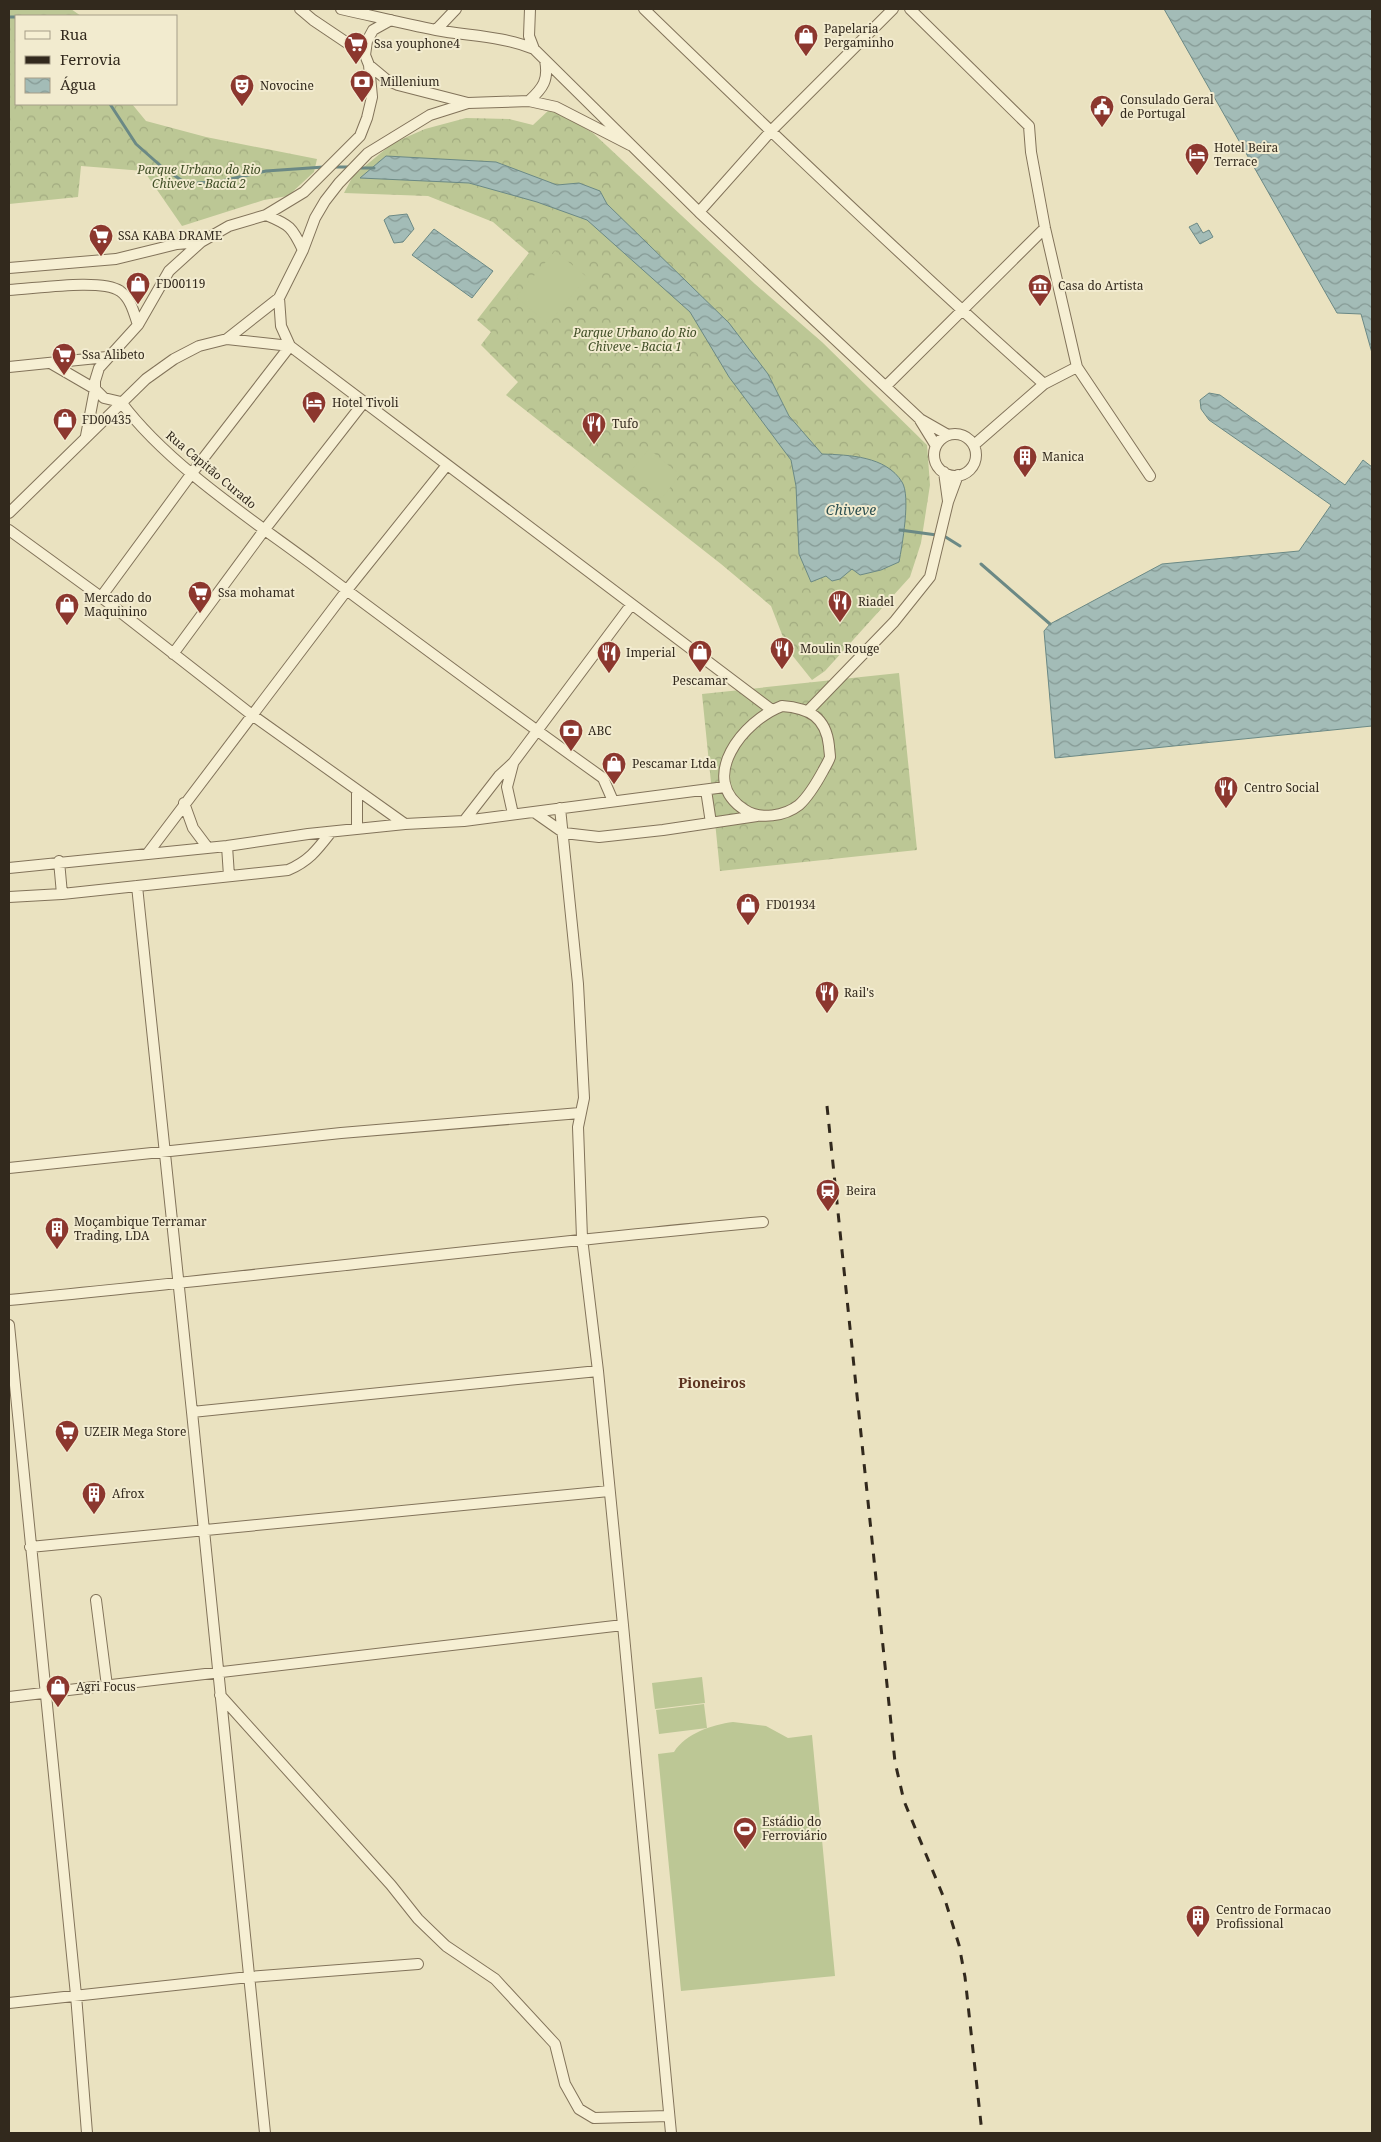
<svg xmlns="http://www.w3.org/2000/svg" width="1381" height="2142" font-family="'Noto Serif',serif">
<defs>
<pattern id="forest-crowns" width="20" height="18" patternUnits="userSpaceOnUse" patternTransform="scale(1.25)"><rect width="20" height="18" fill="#bcc795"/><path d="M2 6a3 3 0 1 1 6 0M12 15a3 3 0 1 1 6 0" fill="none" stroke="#a2ab80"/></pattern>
<pattern id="water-waves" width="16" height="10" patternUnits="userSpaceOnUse" patternTransform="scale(1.25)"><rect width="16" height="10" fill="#a3bcb7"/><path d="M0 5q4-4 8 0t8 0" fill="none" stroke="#859994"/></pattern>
</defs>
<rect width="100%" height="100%" fill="#eae2c0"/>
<!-- forest -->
<path fill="url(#forest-crowns)" d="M9,9H71L81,16H16V104H132L146,121L206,137L317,159L314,172L288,196L264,200L182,226L144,171L81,166L78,197L9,204Z
M550,109L561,114L593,133L755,284L822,342L927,445L930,485L921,543L910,577L825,671L812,680L788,650L771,606L721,564L506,395L518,382L481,345L491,332L477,320L529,253L493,222L428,196L344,193L353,176L393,143L425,129L466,118L509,119L533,125Z
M899,673L917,850L720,871L702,694Z"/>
<!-- pitch -->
<path fill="#bcc795" d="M555,251L587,277L548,324L516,297Z
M649,449L680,475L662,498L630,472Z
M702,1677L705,1703L655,1709L652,1683Z
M704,1704L707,1728L659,1734L656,1710Z
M733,1722L766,1726L788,1738L812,1735L835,1976L681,1991L658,1754L674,1752C686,1733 712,1725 733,1722Z"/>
<!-- water -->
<path fill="url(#water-waves)" stroke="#6b8985" d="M1164,9H1372V353L1361,314L1337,313Z
M386,156L496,162L557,185L579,183L600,191L607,204L729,323L768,374L789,416L822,454C849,455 886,456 902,482C911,496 902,546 899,562L881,570L860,575L852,569L840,579L832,581L826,576L811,582L799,554L796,486L791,460L729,377L690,312L587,220L537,202L469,183L360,178Z
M407,214L414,229L403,242L394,243L384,220L389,216Z
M1197,223L1203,233L1209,230L1213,237L1200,244L1189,227Z
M434,229L493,271L472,298L412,255Z
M1209,393L1220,395L1345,485L1363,460L1372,467V726L1055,758L1044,631L1050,624L1162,564L1299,551L1331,505L1209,420L1201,409L1200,400Z"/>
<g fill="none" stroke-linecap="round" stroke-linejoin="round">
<!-- stream -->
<path stroke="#6b8985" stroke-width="3" d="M9,17H16
M110,104L136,144L162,167L187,184L222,181L266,171L324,167
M333,167H349
M358,168H374
M900,530L944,536L960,546
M981,564L1050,624"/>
<defs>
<path id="minor" d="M300,9L313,20L365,55
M341,9C373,16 404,24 436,30C468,36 503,36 534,49L699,212L920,419L948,435
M530,9L529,36L534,49
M644,9C775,136 907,262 1044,384
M910,9L1029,126L1031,152L1045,228L1077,367L1150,476
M436,30L456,9
M369,65L387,80L398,85L468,103
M529,101C543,88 549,80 545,60
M699,212L771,131L893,9
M266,215C290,225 292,227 303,250
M9,268L116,259L177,244L201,242
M9,290C34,289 101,278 120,291C131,299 134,313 138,325
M279,298L281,326L290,346L772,710
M227,339L290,346
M52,364L95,389L104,398L121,402
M9,367L107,357
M886,386L1045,228
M121,402C167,464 251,519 313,565C409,637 505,708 603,778L613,801
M920,420L936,446
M934 455a21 21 0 1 1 42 0a21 21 0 1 1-42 0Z
M86,436L95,389V381L99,368L138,325L169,271L201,242L229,226L266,215L304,192L360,136L367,118L372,97L369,65L365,55L367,41L373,30L391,20
M974,445L1044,384L1077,367
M944,472L948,501
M9,513L146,379L174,359L199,346L227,339L279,298L303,250L315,218L325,201L339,183L368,153L430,115L468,103L529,101L556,107L630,145
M9,530L101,597L252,715L405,824
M101,597L192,473L290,346
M173,654L265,529L364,402
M782,706C809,708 826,717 829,746C829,749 830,754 830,757C829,761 825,767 823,771C817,782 809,796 799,805C785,816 760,820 745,810C696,779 744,720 782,706Z
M808,711L894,622L930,577L948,502L958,475
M513,764L507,787L513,814
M706,790L711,823
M184,803L193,828L208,848
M560,808L578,984L584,1098L578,1127L582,1238L598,1371L623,1625L671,2133
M534,812L564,833L599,837L663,830L757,816
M464,821L499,776L513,763L631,605
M357,829V790
M227,846L229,876
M148,853L347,590L447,465
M59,861L62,894
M9,868L227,846L308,834L405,824L464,821L725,787
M137,886L192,1412
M9,897L62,894L288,870C309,861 317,850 331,832
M9,1168L341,1133L580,1113
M9,1300C261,1276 511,1245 763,1222
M9,1325L76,1995L87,2133
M30,1547L609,1491
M96,1600L107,1686
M220,1695L391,1885L418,1919L446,1946L495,1979L555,2044L565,2084L579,2109L594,2118L669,2116
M9,1697L623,1625
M9,2003L249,1977L418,1964
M265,2133L192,1412L598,1371"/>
</defs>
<!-- minor casing -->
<use href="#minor" stroke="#82735a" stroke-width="12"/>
<!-- minor -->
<use href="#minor" stroke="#f6efd3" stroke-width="10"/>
<!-- rail -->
<path stroke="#32291d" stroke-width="3" stroke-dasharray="9 9" stroke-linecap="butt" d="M827,1106L895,1762L904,1801L946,1903L959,1945L965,1977L982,2133"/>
</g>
<!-- icons -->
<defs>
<symbol id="shop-pin" viewBox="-11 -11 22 30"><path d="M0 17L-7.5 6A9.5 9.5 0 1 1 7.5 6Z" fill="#8c372e" stroke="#f2ebcf"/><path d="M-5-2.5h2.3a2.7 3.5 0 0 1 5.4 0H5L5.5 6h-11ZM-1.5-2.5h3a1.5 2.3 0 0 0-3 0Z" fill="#fff"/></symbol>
<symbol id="supermarket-pin" viewBox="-11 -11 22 30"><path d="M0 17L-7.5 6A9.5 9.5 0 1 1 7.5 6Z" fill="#8c372e" stroke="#f2ebcf"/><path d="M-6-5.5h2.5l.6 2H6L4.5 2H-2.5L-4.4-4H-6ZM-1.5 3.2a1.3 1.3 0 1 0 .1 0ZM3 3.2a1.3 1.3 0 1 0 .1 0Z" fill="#fff"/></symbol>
<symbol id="bank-pin" viewBox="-11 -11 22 30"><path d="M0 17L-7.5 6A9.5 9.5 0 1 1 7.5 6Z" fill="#8c372e" stroke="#f2ebcf"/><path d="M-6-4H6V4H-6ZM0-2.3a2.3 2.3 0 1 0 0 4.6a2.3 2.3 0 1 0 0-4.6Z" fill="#fff"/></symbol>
<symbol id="theatre-pin" viewBox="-11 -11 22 30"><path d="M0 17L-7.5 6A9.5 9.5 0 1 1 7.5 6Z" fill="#8c372e" stroke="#f2ebcf"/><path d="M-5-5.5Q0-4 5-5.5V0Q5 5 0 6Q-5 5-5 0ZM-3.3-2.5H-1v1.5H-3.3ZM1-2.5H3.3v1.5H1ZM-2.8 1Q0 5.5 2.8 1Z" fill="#fff"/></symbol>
<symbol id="civic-pin" viewBox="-11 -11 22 30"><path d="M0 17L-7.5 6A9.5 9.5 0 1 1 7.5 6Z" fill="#8c372e" stroke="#f2ebcf"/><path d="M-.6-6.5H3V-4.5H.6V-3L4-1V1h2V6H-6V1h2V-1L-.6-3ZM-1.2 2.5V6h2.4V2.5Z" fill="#fff"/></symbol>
<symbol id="hotel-pin" viewBox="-11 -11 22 30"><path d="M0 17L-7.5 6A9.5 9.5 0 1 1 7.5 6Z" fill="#8c372e" stroke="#f2ebcf"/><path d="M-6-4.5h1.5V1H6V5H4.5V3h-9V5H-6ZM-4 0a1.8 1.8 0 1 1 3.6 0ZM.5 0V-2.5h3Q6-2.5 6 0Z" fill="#fff"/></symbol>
<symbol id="museum-pin" viewBox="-11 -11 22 30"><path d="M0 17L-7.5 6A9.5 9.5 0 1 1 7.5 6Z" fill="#8c372e" stroke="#f2ebcf"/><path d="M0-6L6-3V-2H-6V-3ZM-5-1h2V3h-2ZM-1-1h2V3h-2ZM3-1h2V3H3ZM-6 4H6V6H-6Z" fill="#fff"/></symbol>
<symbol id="restaurant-pin" viewBox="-11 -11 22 30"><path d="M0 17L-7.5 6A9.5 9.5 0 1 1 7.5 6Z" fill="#8c372e" stroke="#f2ebcf"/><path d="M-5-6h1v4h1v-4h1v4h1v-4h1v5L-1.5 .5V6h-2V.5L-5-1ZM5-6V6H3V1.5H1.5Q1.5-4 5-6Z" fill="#fff"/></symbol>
<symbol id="building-pin" viewBox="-11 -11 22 30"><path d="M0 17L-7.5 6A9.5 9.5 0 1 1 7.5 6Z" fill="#8c372e" stroke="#f2ebcf"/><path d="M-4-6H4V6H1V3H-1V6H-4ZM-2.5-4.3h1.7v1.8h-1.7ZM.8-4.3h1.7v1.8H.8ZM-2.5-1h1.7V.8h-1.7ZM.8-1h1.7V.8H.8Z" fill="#fff"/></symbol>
<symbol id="station-pin" viewBox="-11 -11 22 30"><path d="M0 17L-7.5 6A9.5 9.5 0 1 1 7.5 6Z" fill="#8c372e" stroke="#f2ebcf"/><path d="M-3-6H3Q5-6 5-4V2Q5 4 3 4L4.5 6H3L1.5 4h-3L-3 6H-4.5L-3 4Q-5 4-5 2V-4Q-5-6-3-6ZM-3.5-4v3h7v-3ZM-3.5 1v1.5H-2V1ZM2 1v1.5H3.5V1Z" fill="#fff"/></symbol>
<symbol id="stadium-pin" viewBox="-11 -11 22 30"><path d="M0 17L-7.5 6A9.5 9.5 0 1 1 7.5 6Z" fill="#8c372e" stroke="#f2ebcf"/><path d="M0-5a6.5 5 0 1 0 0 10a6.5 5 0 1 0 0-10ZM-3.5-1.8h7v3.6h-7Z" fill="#fff"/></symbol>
</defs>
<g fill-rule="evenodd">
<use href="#shop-pin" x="792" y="22" width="28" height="38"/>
<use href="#supermarket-pin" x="342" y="30" width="28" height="38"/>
<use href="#bank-pin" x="348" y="68" width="28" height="38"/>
<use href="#theatre-pin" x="228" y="72" width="28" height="38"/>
<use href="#civic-pin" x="1088" y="93" width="28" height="38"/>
<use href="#hotel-pin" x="1183" y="141" width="28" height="38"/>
<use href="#supermarket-pin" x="87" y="222" width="28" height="38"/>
<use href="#shop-pin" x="124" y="270" width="28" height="38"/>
<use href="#museum-pin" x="1026" y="272" width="28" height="38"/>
<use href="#supermarket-pin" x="50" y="341" width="28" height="38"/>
<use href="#hotel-pin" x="300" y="389" width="28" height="38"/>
<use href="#shop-pin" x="51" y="406" width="28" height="38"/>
<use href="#restaurant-pin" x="580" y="410" width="28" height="38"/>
<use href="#building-pin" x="1011" y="443" width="28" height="38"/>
<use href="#supermarket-pin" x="186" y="579" width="28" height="38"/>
<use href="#restaurant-pin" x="826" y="588" width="28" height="38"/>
<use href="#shop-pin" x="53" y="591" width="28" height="38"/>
<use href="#restaurant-pin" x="768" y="635" width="28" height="38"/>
<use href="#shop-pin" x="686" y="638" width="28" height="38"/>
<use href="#restaurant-pin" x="595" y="639" width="28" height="38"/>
<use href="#bank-pin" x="557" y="717" width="28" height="38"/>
<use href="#shop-pin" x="600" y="750" width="28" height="38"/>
<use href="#restaurant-pin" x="1212" y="774" width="28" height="38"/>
<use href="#shop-pin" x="734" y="891" width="28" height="38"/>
<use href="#restaurant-pin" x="813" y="979" width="28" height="38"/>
<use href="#station-pin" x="814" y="1177" width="28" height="38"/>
<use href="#building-pin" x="43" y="1215" width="28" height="38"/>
<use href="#supermarket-pin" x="53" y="1418" width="28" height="38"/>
<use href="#building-pin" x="80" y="1480" width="28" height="38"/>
<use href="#shop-pin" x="44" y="1673" width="28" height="38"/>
<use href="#stadium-pin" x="731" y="1815" width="28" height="38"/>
<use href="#building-pin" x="1184" y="1903" width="28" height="38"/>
</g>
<g text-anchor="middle" stroke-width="4" stroke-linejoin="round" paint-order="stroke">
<!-- poi labels -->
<g font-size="12" fill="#32291d" stroke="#f2ebcf" text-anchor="start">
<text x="824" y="33">Papelaria<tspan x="824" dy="14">Pergaminho</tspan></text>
<text x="374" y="48">Ssa youphone4</text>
<text x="380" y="86">Millenium</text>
<text x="260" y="90">Novocine</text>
<text x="1120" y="104">Consulado Geral<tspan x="1120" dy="14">de Portugal</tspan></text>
<text x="1214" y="152">Hotel Beira<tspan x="1214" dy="14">Terrace</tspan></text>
<text x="118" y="240">SSA KABA DRAME</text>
<text x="156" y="288">FD00119</text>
<text x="1058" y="290">Casa do Artista</text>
<text x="82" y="359">Ssa Alibeto</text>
<text x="332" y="407">Hotel Tivoli</text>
<text x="82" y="424">FD00435</text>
<text x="612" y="428">Tufo</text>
<text x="1042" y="461">Manica</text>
<text x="218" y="597">Ssa mohamat</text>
<text x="84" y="602">Mercado do<tspan x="84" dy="14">Maquinino</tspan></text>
<text x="858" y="606">Riadel</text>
<text x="800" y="653">Moulin Rouge</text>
<text x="626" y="657">Imperial</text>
<text x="700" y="685" text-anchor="middle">Pescamar</text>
<text x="588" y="735">ABC</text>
<text x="632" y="768">Pescamar Ltda</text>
<text x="1244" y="792">Centro Social</text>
<text x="766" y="909">FD01934</text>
<text x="844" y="997">Rail's</text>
<text x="846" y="1195">Beira</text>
<text x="74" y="1226">Moçambique Terramar<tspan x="74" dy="14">Trading, LDA</tspan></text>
<text x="84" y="1436">UZEIR Mega Store</text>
<text x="112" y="1498">Afrox</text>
<text x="76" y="1691">Agri Focus</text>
<text x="762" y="1826">Estádio do<tspan x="762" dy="14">Ferroviário</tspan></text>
<text x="1216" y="1914">Centro de Formacao<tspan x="1216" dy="14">Profissional</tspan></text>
</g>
<!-- park labels -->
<g font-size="12" font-style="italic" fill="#3f4d25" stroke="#f2ebcf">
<text x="199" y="174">Parque Urbano do Rio<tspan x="199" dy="14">Chiveve - Bacia 2</tspan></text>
<text x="635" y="337">Parque Urbano do Rio<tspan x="635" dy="14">Chiveve - Bacia 1</tspan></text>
</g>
<!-- street labels -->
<g font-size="12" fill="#32291d" stroke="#f2ebcf">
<text transform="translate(211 470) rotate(40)" y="4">Rua Capitão Curado</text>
</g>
<!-- water labels -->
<g font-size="14" font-style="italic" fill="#2d5051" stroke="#f2ebcf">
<text x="851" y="515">Chiveve</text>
</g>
<!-- neighbourhood labels -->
<g font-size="14" font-weight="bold" fill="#5c3220" stroke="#f2ebcf">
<text x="712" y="1388">Pioneiros</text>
</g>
</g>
<!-- border -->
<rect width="1381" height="2142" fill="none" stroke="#32291d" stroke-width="20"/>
<!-- legend -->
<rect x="15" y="15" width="162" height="90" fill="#f2ebcf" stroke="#a59d88"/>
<rect x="25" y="31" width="25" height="8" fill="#f6efd3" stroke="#a59d88"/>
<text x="60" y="40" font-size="15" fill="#32291d">Rua</text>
<rect x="25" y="56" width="25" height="8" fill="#32291d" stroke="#a59d88"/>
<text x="60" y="65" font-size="15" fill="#32291d">Ferrovia</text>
<rect x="25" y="78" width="25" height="15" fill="url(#water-waves)" stroke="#a59d88"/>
<text x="60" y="90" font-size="15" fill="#32291d">Água</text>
</svg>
